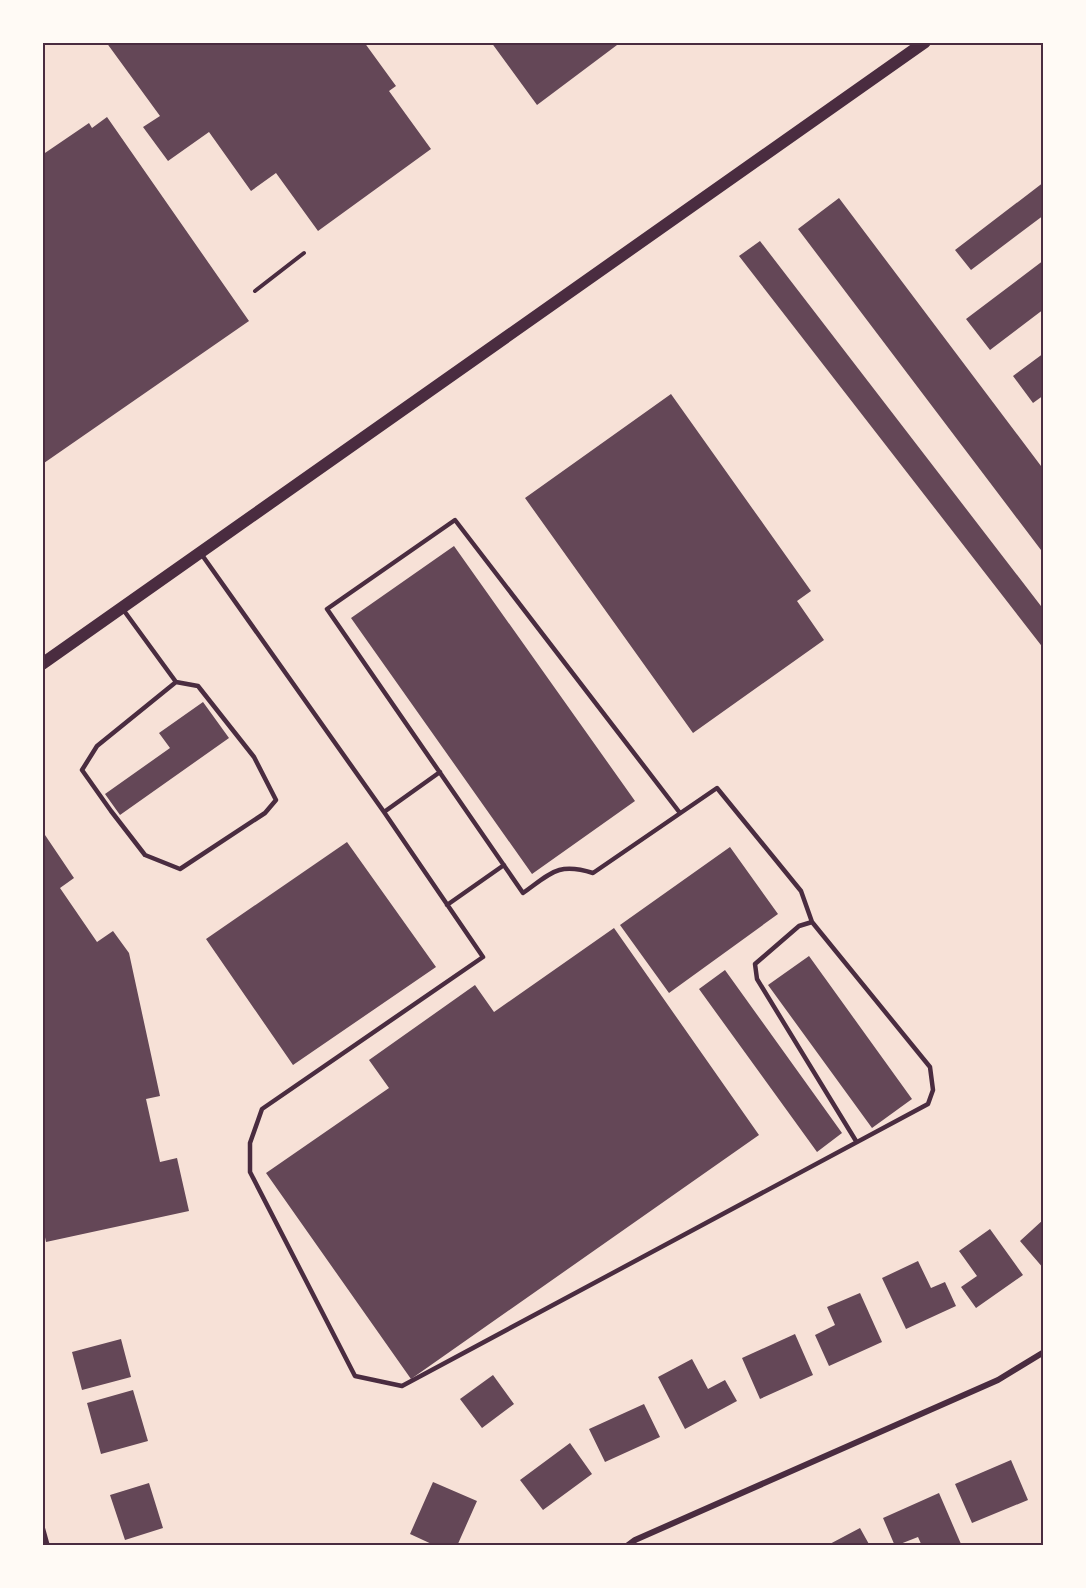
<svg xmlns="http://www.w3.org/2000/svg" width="1086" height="1588" font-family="'DM Sans',sans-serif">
<rect width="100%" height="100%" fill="#f7e1d7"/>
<!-- building -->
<path fill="#644757" d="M106,42H364L396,86L389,91L431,149L318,231L276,173L251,191L209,132L168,161L143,127L160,116Z
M491,42H621L537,105Z
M107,117L249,321L44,463L42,461V155L89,123L92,128Z
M1044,182V215L971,270L955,250Z
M839,198L1044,470V554L798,229Z
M760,241L1044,610V649L739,256Z
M1044,260V309L990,350L966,319Z
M1044,353V395L1033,403L1013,376Z
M671,394L811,591L797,601L824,640L693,733L525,498Z
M454,546L635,801L532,874L351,618Z
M203,702L229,738L120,815L105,794L170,748L159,733Z
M45,835L74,878L60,888L97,942L113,931L129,953L160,1096L146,1099L160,1162L177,1158L189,1211L46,1242L42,1223V837Z
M347,842L436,967L293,1065L206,939Z
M730,847L778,914L669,993L620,925Z
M614,928L759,1135L411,1379L266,1173L389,1088L369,1060L475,985L494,1012Z
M809,956L912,1099L872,1128L768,985Z
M725,970L842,1133L817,1152L699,989Z
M1044,1219V1269L1020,1241Z
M990,1229L1023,1275L976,1308L961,1287L977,1276L959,1251Z
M918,1261L931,1288L945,1282L956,1306L906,1329L882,1278Z
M860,1293L882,1342L829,1366L815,1335L835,1325L827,1307Z
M795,1334L813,1375L760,1399L742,1358Z
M121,1339L131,1377L82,1390L72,1352Z
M692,1359L708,1389L725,1380L737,1401L685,1429L658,1377Z
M493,1375L514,1404L482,1428L460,1399Z
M133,1390L148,1441L101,1454L87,1403Z
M644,1404L660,1437L605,1462L589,1429Z
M570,1443L592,1474L543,1510L520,1480Z
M1011,1460L1028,1500L972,1523L955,1484Z
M433,1482L477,1501L457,1546H436L410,1534Z
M149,1483L163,1528L125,1540L110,1495Z
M939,1493L961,1544L956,1546H922L918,1537L895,1546L883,1518Z
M860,1528L870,1546H826Z"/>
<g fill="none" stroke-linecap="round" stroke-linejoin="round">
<!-- path -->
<path stroke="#4a2c40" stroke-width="4" d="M255,291L304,253"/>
<!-- service -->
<path stroke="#4a2c40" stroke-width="4.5" d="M202,555L384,812L483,957L262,1109L250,1143V1172L355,1376L402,1386L928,1104L933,1090L930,1067L812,922L799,926L755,964L757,979L856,1141
M122,608L176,682L198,686L254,757L276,800L265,813L180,869L145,855L111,811L82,770L97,746L176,682
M384,812L440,772
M680,813L455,520L327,609L523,893C551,873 558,862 593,873L717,788L801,891L812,922
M447,905L504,865"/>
<!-- minor -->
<path stroke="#4a2c40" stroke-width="6" d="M42,1528L47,1546
M627,1546L635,1540L998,1380L1044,1352"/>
<!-- secondary -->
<path stroke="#4a2c40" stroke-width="12" d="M42,664L925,42"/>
</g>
<!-- border -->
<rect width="1086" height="1588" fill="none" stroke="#fffaf5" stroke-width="87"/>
<rect x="44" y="44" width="998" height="1500" fill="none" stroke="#4a2c40" stroke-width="2"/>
</svg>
